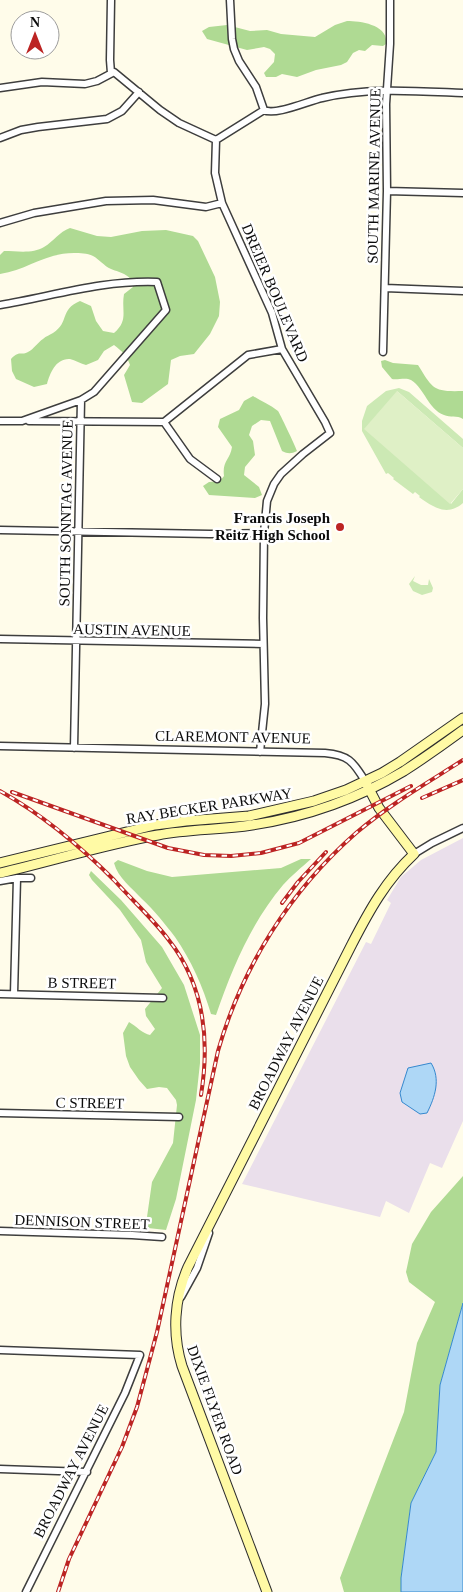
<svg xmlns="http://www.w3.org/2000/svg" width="463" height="1592" font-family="'Times New Roman',serif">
<rect width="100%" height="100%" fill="#fffcea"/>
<!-- industrial -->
<path fill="#eadfeb" d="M463,838V1121L442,1168L430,1163L409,1213L386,1201L380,1217L242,1184L366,942L371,944L391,903L387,900L401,877L421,860Z"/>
<!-- green -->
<path fill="#cce9b4" d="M399,388L409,392L463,439V448L397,391L451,504L463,489V503C447,517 433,507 419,497L420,496L415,492L413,494L393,479L394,478L388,473L386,474L362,431V421L367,406L386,391Z
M415,576L413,581L421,585H428L429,579L433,588L432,592L422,595L413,591L409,584Z"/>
<!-- forest -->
<path fill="#afda93" d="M347,21C361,21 389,25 386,44L383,46L372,45L365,51L359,50L353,53L347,62L341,65L316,70L297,77L282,74L276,77H266L264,73L274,62L275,54L270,49L264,47L247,50L207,39L202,31L209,27L227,25L250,31L267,30L281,34L315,37L335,25Z
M70,228L97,236L111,237L142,231L166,230L193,236L198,241L215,277L220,302L219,316L210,334L194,354L180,356L171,360L168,384L142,403L132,402L124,375L130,365C127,356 122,351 114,345L104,351L98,360L86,365C81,364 75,360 70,359C56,358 50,373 47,384L34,387L16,379L12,371L11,359C20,350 20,356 28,352C34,349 38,342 43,339C46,336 50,335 53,333C70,322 59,310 80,301L91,306L96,321L103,331L114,333C129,320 121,311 124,294L133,287C133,275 121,273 111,269C104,266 99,259 93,256C87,253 80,253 74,253C45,253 27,270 0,274V255L4,251C17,251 33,254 44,247C54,241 59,232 70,228Z
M385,360L393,363L418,365C433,389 433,392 463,391V419C457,415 450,418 444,415C428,409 425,389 411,380C406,377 398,380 392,379L382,367L381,361Z
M253,396C261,401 270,405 278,411C279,412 296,447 297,451C291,454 288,454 282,451L270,421L261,420L252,426L249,435L253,441L255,455L245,467L244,475L259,487L262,495L255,498L209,495L203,486L209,482L220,481L224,476C222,461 230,460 232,447L218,427L220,419L239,410L244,401Z
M301,859H311C302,867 291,876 283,885C251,923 232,969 216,1015L211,1014C203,987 191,960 175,937C165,924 154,910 142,899C132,888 118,878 114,863L118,860L147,871L172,877L281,868Z
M91,871L121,900L162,947L184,985L200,1035V1063L196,1100L176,1199L166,1230L148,1228L146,1224L152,1182L173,1143L177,1105L176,1100L167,1088L159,1087L147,1089L139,1080L130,1067L126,1056L123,1033L129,1022C136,1026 143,1034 150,1035L155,1029L146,1016L145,1009L162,988L146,962L141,940L120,910L92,880L89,875Z
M463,1176V1303L440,1385L436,1452L411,1503L401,1578V1592H344L340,1578L404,1412L417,1343L435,1302L409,1282L406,1272L412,1244L431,1212Z"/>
<!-- pitch -->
<path fill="#dff0c6" d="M397,391L463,448V489L450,504L364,429Z"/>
<!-- water -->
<path fill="#aed7f6" stroke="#3588ce" d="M431,1063C441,1079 435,1097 427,1113L420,1114L402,1102L400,1093L408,1068Z
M463,1303V1592H401V1578L411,1503L436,1452L440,1385Z"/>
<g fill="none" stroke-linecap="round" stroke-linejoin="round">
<defs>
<path id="street" d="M111,0L110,60L111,73
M230,0L232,39L234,49L239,61L256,87L264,110
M0,88L42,82L85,84L97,81L114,72L160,110L179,123L216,140L264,110C275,116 308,101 322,98C368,87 416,91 463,93
M0,138L21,130L38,127L107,119L122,111L139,92
M216,140L215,173L222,203L272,313L282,349L325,422L330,433L303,454L281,474L274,484L267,501L264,533L263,618L265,704L260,752
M387,191L463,193
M0,223L34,213L106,201L153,200L206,207L222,203
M385,288L463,291
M0,305C53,296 103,280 157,282L166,310L94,392L81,400L22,421H0
M383,352L387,191L386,104L390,44V0
M29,421L164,422L248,355L282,349
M164,422L190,459L217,479
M0,530L210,534L264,533
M0,639L263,644
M0,746L325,753C348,755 353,761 365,781
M74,748L81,400
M414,854L432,843L463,828
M0,881L17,878H31
M0,994L163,998
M14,994L17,878
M0,1113L179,1117
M0,1231L132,1235L162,1237
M181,1297L197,1268L209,1233
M0,1350L140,1355L125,1393L26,1592
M0,1469L87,1472"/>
<path id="secondary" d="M0,863L155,825L186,821L249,816L314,801L346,790L382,773L400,762L463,718
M0,873C52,861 106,844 158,835C189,829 221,830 252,825C306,817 357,799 404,771C424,758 444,744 463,730
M267,1592L182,1366C172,1334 174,1299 188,1267L352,944C369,911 386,880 414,854L379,808L365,781"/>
</defs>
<!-- street casing -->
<use href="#street" stroke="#3e3e3e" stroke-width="9"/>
<!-- secondary casing -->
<use href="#secondary" stroke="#2d2d2d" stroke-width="11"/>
<!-- street -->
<use href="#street" stroke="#fff" stroke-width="6"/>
<!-- secondary -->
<use href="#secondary" stroke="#fffaa5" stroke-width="9"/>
<defs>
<path id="rail" d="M0,791C43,815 79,845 114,880C132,900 152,918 168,939C204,984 210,1040 201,1095
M12,792L168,848L204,855L231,856L261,853L299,843L411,786
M422,798L463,780
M282,903L298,882L326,852
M58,1592L69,1559L122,1447L137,1407L157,1332L218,1051C242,967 290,891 356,833C389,805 427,783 463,760"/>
</defs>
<!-- rail casing -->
<use href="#rail" stroke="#bc2423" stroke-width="4"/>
<!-- rail -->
<use href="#rail" stroke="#fff" stroke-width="2" stroke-dasharray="5.5" stroke-linecap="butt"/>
</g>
<!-- markers -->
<circle fill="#bc2423" stroke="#fff" stroke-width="2" cx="340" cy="527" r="5"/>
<g text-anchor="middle" stroke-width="5" stroke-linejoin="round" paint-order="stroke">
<!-- street labels -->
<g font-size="15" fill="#0b0b0b" stroke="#fff">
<text transform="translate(374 176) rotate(-89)" y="5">SOUTH MARINE AVENUE</text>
<text transform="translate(275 293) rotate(67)" y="5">DREIER BOULEVARD</text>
<text transform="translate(66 513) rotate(-89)" y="5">SOUTH SONNTAG AVENUE</text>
<text transform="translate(132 630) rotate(1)" y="5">AUSTIN AVENUE</text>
<text transform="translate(233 737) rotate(1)" y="5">CLAREMONT AVENUE</text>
<text transform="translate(209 806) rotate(-9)" y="5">RAY BECKER PARKWAY</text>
<text transform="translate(82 983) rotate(1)" y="5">B STREET</text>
<text transform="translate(286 1043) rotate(-63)" y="5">BROADWAY AVENUE</text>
<text transform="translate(90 1103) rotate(1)" y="5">C STREET</text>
<text transform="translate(82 1222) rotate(2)" y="5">DENNISON STREET</text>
<text transform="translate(215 1410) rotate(70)" y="5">DIXIE FLYER ROAD</text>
<text transform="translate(71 1471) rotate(-63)" y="5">BROADWAY AVENUE</text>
</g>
<!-- poi labels -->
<g font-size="15" font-weight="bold" fill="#0b0b0b" stroke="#fff" text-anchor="end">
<text x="330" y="523">Francis Joseph<tspan x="330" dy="17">Reitz High School</tspan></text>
</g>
</g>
<!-- north arrow -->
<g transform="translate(35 35)"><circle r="24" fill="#ffffff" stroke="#9d9d9d"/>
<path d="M0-4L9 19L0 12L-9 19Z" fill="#bc2423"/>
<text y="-8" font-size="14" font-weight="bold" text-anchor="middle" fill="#0b0b0b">N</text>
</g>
</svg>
